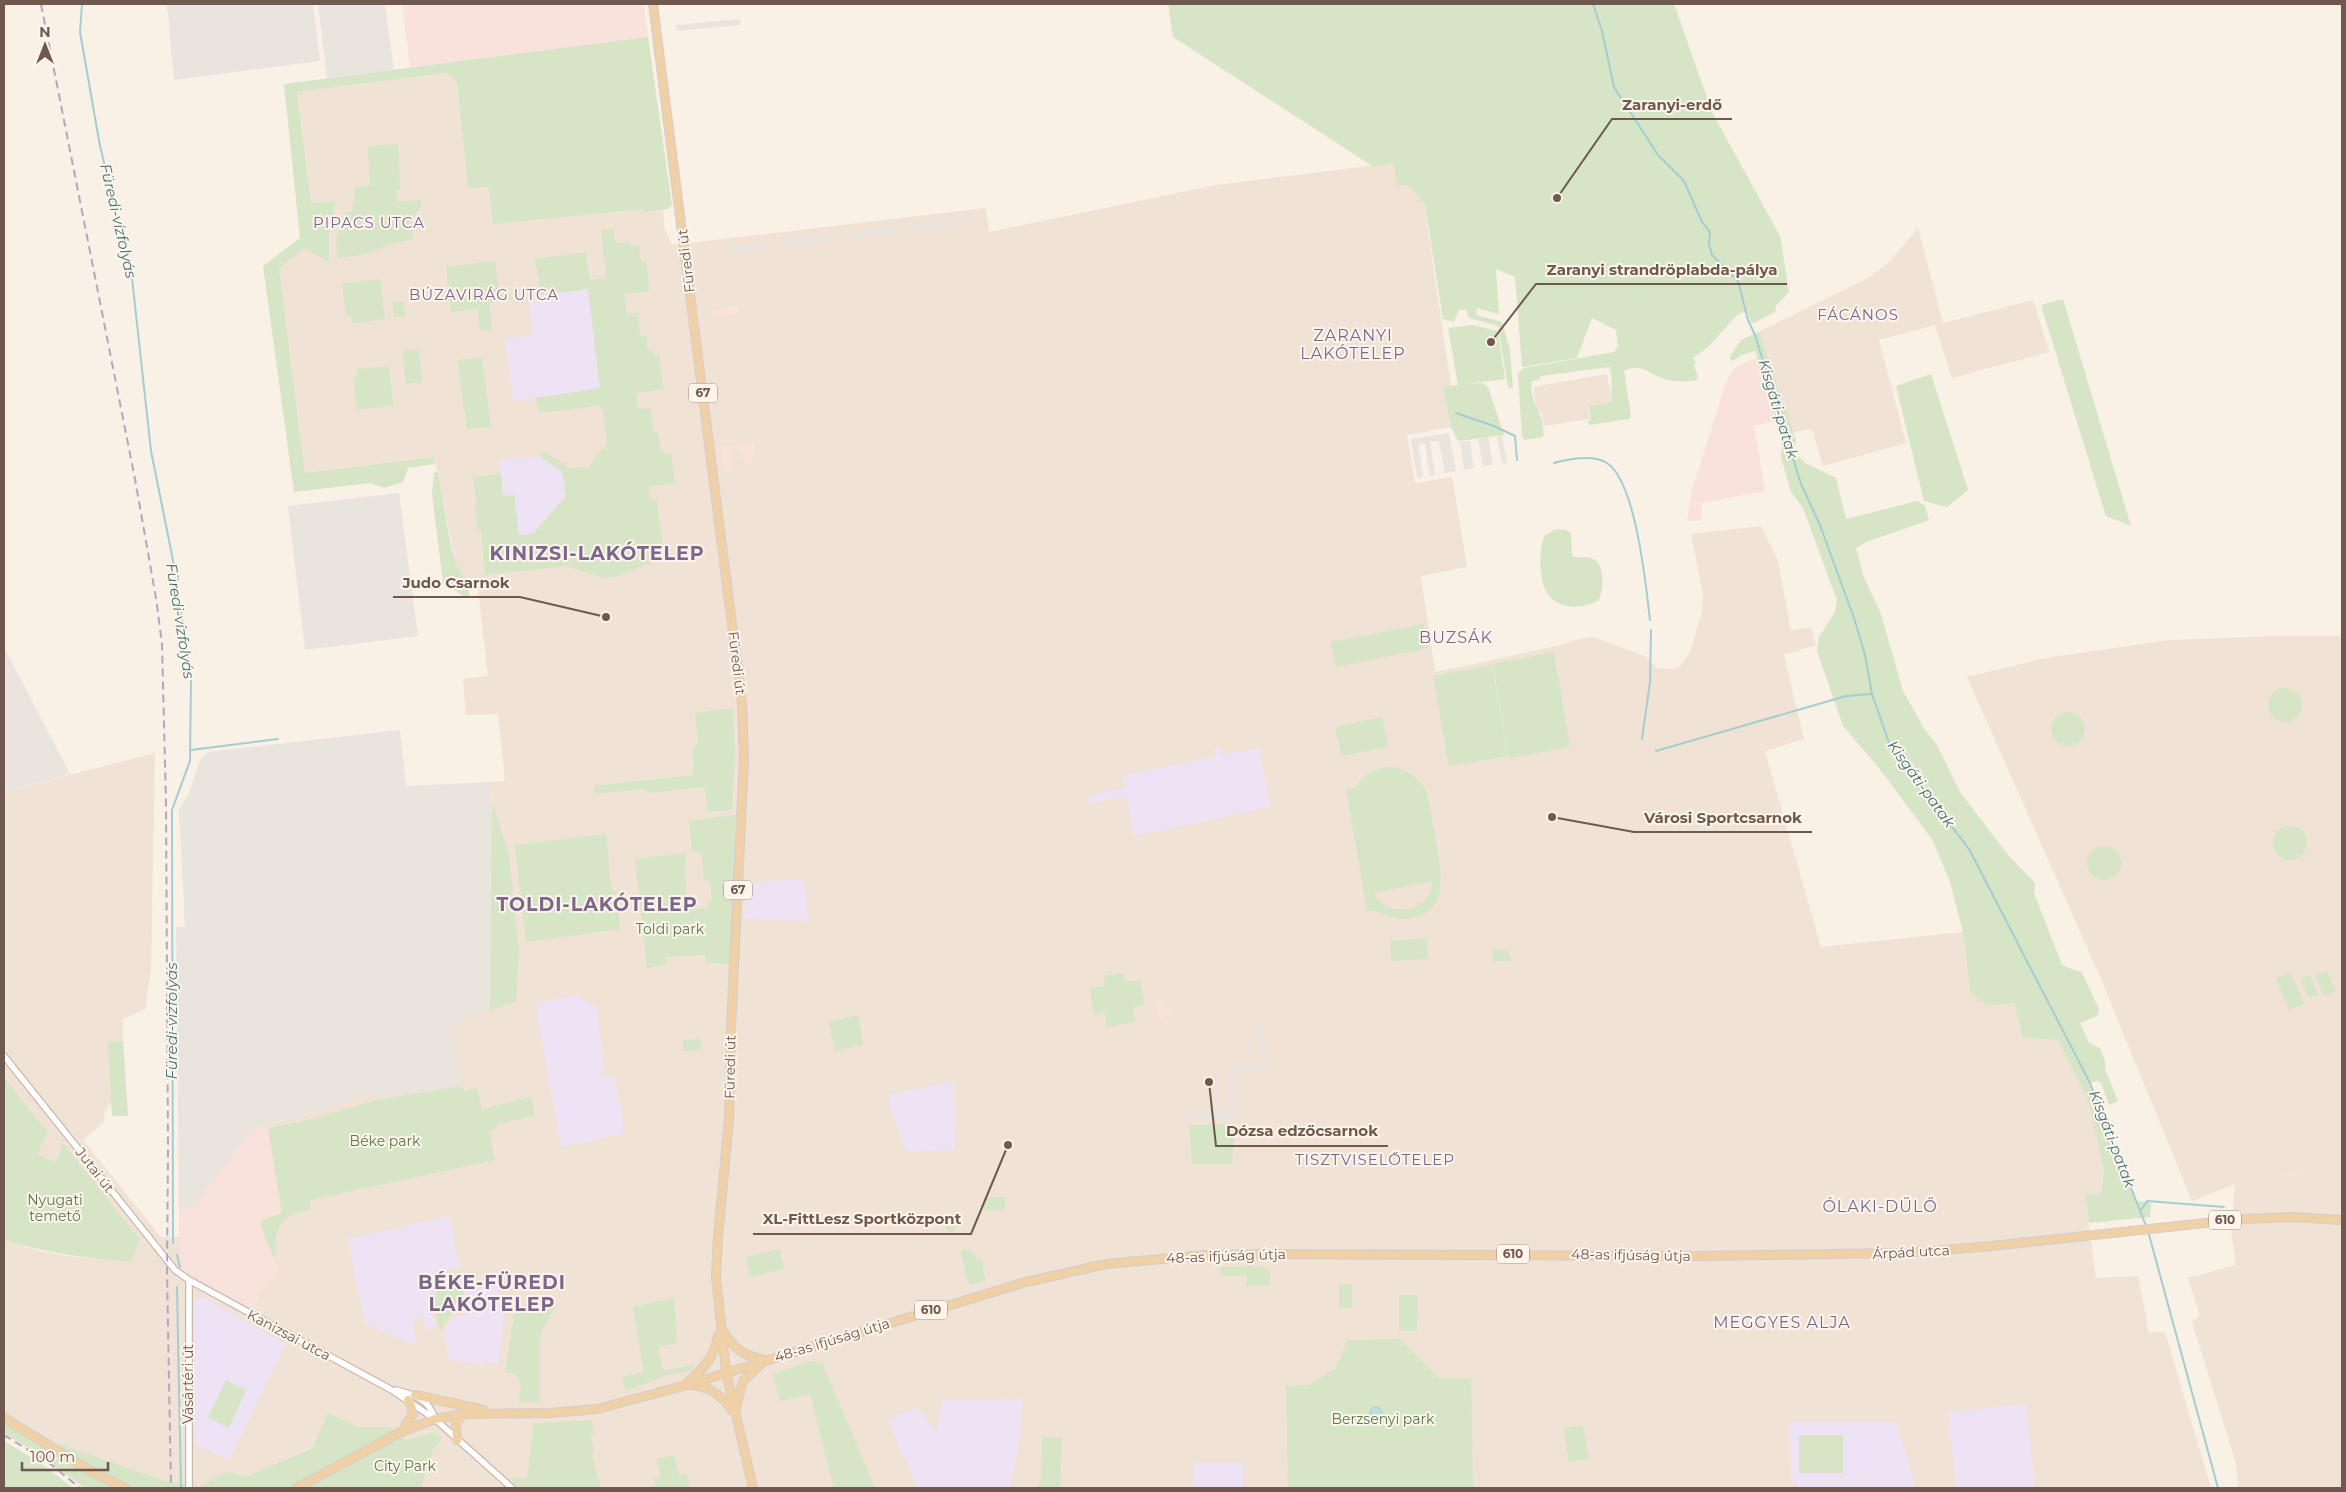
<svg xmlns="http://www.w3.org/2000/svg" width="2346" height="1492" font-family="Montserrat,sans-serif">
<rect width="100%" height="100%" fill="#f9f0e6"/>
<!-- residential -->
<path fill="#f0e2d5" d="M447,73L457,82L468,187H489L642,209L643,212L663,210L664,227L672,245L986,208L989,232L1216,185L1394,163L1408,185L1424,204L1451,386L1443,388L1451,427L1407,435L1415,483L1452,477L1467,567L1421,576L1435,672L1566,644L1575,640L1593,637L1645,656L1656,668L1673,669L1681,665L1690,652L1702,612L1703,595L1691,534L1761,526L1778,561L1791,631L1811,627L1816,645L1784,655L1804,739L1765,751L1821,947L1963,932L1970,992L1988,1006L2014,1003L2023,1038L2058,1040L2087,1098L2104,1169L2101,1193L2085,1195L2096,1278L2138,1276L2149,1333L2165,1332L2211,1488H421L433,1451L441,1437L434,1432L405,1440L391,1427H359L329,1413L312,1447L247,1476L226,1472L200,1487L160,1479L54,1442L4,1411V1240L36,1250L67,1256L130,1262L62,1149L55,1162L37,1154L23,1102L4,1077V792L155,753L151,970L145,1009L123,1019V1041L107,1043L111,1102L105,1111L104,1122L83,1140L161,1237H179V1209L192,1208L251,1131L267,1124L323,1110L357,1096L380,1093L449,1023L497,818L492,802L491,782L505,781L498,714L466,715L463,679L488,676L477,581L467,582L455,562L438,472L433,458L305,474L279,269L304,247L328,262L329,229L337,202L311,203L297,92Z
M1918,228L1943,323L2033,300L2049,352L1952,378L1935,325L1879,340L1906,443L1823,466L1812,429L1792,432L1759,332L1868,278L1888,263Z
M1607,374L1612,402L1588,406L1590,419L1544,426L1542,414L1536,408L1534,387Z
M2280,636H2342V1488H2238L2236,1463L2192,1322L2200,1316L2188,1278L2236,1265L2231,1231L2235,1184L2192,1201L2102,981L1967,677L2046,658L2170,640Z"/>
<!-- commercial -->
<path fill="#f8e2db" d="M402,4H644L648,37L410,68Z
M738,306L739,314L714,317L712,310Z
M1757,358L1777,421L1754,426L1765,491L1702,503L1701,521H1687L1692,490L1726,382L1732,371L1739,365Z
M754,443L756,455L752,456L753,465L745,466L744,458H741L739,451L730,452L733,467L729,473L723,468L720,447Z
M1162,998L1163,1004L1168,1003L1171,1015L1160,1019L1158,1018L1155,1002L1156,999Z
M263,1125L268,1128L282,1213L262,1220L261,1226L279,1271L261,1294L253,1309L181,1269L179,1209L192,1208L251,1131Z
M2301,1168L2304,1175L2280,1176Z"/>
<!-- industrial -->
<path fill="#eae4df" d="M167,4H313L320,61L174,80Z
M318,4H385L394,70L327,78Z
M740,19L741,25L677,31L676,25Z
M966,217L967,224L917,230L916,224Z
M900,225L901,232L851,238L850,232Z
M834,233L835,240L785,246L784,239Z
M764,242L765,249L731,253L730,246Z
M1449,433L1456,471L1445,473L1439,441L1430,442L1435,475L1430,476L1425,443L1418,444L1423,477L1417,478L1411,439Z
M1502,436L1507,463L1502,464L1497,437Z
M1488,437L1493,465L1483,466L1478,439Z
M1470,441L1474,468L1464,470L1460,442Z
M399,493L418,636L305,650L288,506Z
M4,647L70,774L4,792Z
M400,730L406,786L491,782L493,851L490,1010L449,1023L462,1086L425,1092L380,1093L357,1096L323,1110L267,1124L251,1131L192,1208L179,1209L176,927H185L179,809L188,796L200,760L208,752Z
M1256,1025H1261L1268,1064H1264V1068L1234,1071L1236,1119L1187,1120V1110L1225,1109V1114L1230,1113L1229,1067L1263,1063Z"/>
<!-- education -->
<path fill="#ede3f5" d="M588,289L600,389L513,401L505,339L533,335L528,297Z
M540,456L563,473L566,496L533,534L519,535L514,495L503,496L499,460Z
M1220,747L1221,755L1259,748L1271,807L1134,836L1126,797L1091,803L1089,795L1124,788L1122,775L1215,757L1213,748Z
M803,878L809,921L744,919L746,884Z
M577,995L597,1008L604,1070L600,1071L601,1077L615,1076L618,1103L621,1106L624,1130L622,1134L561,1147L535,1003Z
M954,1081L955,1150L911,1152L905,1150L887,1095Z
M449,1216L460,1267L446,1270L447,1275L462,1273L464,1284L432,1291L433,1294L430,1295L436,1328L426,1330L423,1317L412,1319L416,1343L412,1344L365,1323L347,1239Z
M497,1283L504,1320L498,1364L484,1361L483,1365L449,1359L444,1331L452,1318L465,1314L462,1300L469,1288Z
M198,1299H207L286,1344L229,1460L195,1444L194,1303Z
M1022,1399L1020,1439L1010,1488H917L888,1419L917,1408L938,1432L941,1400Z
M2026,1404L2035,1488H1956L1948,1412Z
M1790,1422H1896L1916,1488H1798V1483H1791Z
M1194,1463H1243V1488H1194Z"/>
<!-- green -->
<path fill="#d5e5c6" fill-rule="evenodd" d="M1168,4H1674L1712,112L1780,236L1789,292L1776,306L1775,312L1754,323L1750,321L1748,313L1742,312L1737,315L1709,346L1693,358L1696,361L1694,365L1698,377L1697,379L1693,381C1684,381 1673,382 1665,379C1649,374 1641,362 1624,371L1631,416L1629,419L1589,425L1588,420H1591L1589,406L1612,402C1610,390 1614,379 1609,367L1541,376L1538,380L1532,381C1527,400 1547,417 1543,437L1525,440L1522,437L1518,373L1524,368L1614,352L1618,346L1616,330L1592,318L1577,358L1522,367L1515,277L1496,269L1499,314L1477,308L1476,315L1502,322L1510,350L1513,389L1508,387L1498,326L1469,318L1466,310H1459L1454,322L1443,319L1425,205L1408,185L1397,186L1394,163L1374,167L1173,37Z
M648,37L672,205L668,209L643,212L642,209L493,224L489,187L468,188L457,82L447,73L297,92L311,203L337,201L329,229V262L304,248L279,269L305,473L433,457L434,464L408,468L403,482L384,488L370,483L294,492L263,266L300,238L284,84Z
M398,144L400,189L396,190L397,202L421,200V206L413,218V237L410,240L389,244L367,254L338,258C333,243 340,226 345,212H352L356,187L370,186L368,146Z
M613,229L615,243L630,242L631,247L639,246L641,262H646L649,291L624,294L627,314L638,313L640,336H646L648,350H653L654,356L659,355L663,389L636,393L638,409L650,408L654,433H658L660,448L666,454L671,453L675,483L648,487L650,500H657L663,548L657,560L616,577L604,578L566,566L485,575L481,530H477L475,505H477L473,477L501,474L503,496L514,495L519,535L533,534L566,496L563,473L540,456L545,452L570,468L588,467L607,443L603,410L599,406L539,413L536,398L600,388L588,289L541,295L535,259L586,252L590,280L606,278L601,230Z
M495,261L499,294L511,293L512,300L489,303L492,329L480,330L477,309L451,312L446,267Z
M380,279L385,319L352,323L351,316H346L342,284Z
M2063,299L2131,526L2106,516L2041,305Z
M403,301L405,316L394,317L392,302Z
M1472,325L1498,331L1505,379L1465,384L1482,383L1488,387L1504,435L1458,441L1451,427L1443,387L1458,385L1448,328Z
M1759,332L1796,440L1794,452L1805,463L1836,478L1846,519L1917,501L1925,506L1929,520L1866,542L1856,548L1863,575L1881,614L1903,691L1925,730L1937,745L1960,792L2008,855L2035,883L2034,893L2062,965L2082,973L2099,1009L2097,1016L2080,1023L2089,1043L2100,1048L2105,1061V1069L2118,1101L2109,1105L2101,1083L2097,1081L2090,1083L2136,1201L2151,1203L2150,1217L2089,1223L2085,1194L2101,1193L2104,1169L2087,1098L2058,1040L2023,1038L2014,1003L1988,1006L1970,992L1963,932L1950,882L1932,839L1879,768L1843,726L1817,651L1819,637L1835,612L1837,600L1803,508L1791,492L1781,457L1782,444L1777,421L1755,351L1741,355L1733,361L1729,358L1741,340Z
M419,350L422,382L406,384L403,351Z
M482,357L491,427L467,429L457,360Z
M389,366L393,405L357,410L353,377L358,376L357,369Z
M1931,374L1968,490L1947,507L1924,501L1896,386Z
M438,472L451,547L455,562L467,582L469,596L465,597L443,583L432,494L434,473Z
M1557,529L1566,530L1571,533L1572,556C1578,559 1584,556 1591,558C1605,561 1604,589 1599,600C1586,608 1563,610 1551,598C1538,586 1538,550 1545,535Z
M1424,624L1428,648L1336,667L1331,642Z
M1554,652L1570,747L1509,758L1493,664Z
M1492,665L1508,756L1449,766L1433,676Z
M2268 705a17 17 0 1 1 34 0a17 17 0 1 1-34 0Z
M733,708L735,756L732,808L730,810L708,812L705,787L651,793L642,789L595,794L594,786L694,775L692,752L698,742L695,713Z
M2051 729a17 17 0 1 1 34 0a17 17 0 1 1-34 0Z
M1382,717L1388,747L1341,756L1335,727Z
M1387,767C1406,767 1418,777 1427,793C1430,809 1433,825 1436,842C1441,872 1451,913 1407,919C1391,920 1381,909 1367,911L1346,789L1355,788C1363,776 1373,769 1387,767ZM1432,881C1432,914 1387,919 1373,893Z
M492,802L509,855L519,952L516,1002L490,1010Z
M742,814L733,965L706,962V955L665,957L667,964L647,968L635,859L686,853L685,873L688,910L708,908V901L712,900L710,881H704L701,851L692,852L689,821Z
M2273 843a17 17 0 1 1 34 0a17 17 0 1 1-34 0Z
M606,834L611,887L616,894L620,929L526,942L515,845Z
M2087 863a17 17 0 1 1 34 0a17 17 0 1 1-34 0Z
M1427,938L1428,959L1391,961L1390,941Z
M1492,950H1509L1511,961H1493Z
M2327,971L2336,991L2324,996L2315,975Z
M2291,972L2304,1004L2289,1010L2276,978Z
M1123,973L1125,982L1140,980L1144,1005L1133,1007L1135,1022L1107,1027L1105,1012L1094,1014L1090,988L1105,986L1104,976Z
M2310,975L2318,994L2309,998L2300,979Z
M858,1015L863,1045L835,1051L829,1022Z
M700,1039L701,1050L683,1051V1040Z
M123,1041L128,1116H112L107,1042Z
M4,1077L48,1133L37,1154L55,1162L62,1149L59,1146L63,1143L140,1240L130,1262C86,1258 46,1253 4,1240Z
M462,1086L463,1091L477,1088L482,1109L532,1097L535,1116L500,1123L489,1133L495,1160L310,1200L311,1209C282,1216 274,1224 276,1255L273,1257L261,1226L262,1220L282,1213L268,1128L308,1120L377,1100Z
M1235,1124L1232,1164H1192L1189,1125Z
M1005,1197V1210H984V1198Z
M954,1218L960,1224L951,1233L945,1228Z
M780,1249L784,1269L750,1277L746,1257Z
M971,1249L977,1259L982,1261L985,1280L972,1285L968,1283L961,1251Z
M1263,1266L1270,1271V1286H1246V1275L1221,1276L1220,1267Z
M1339,1284H1352V1308H1339Z
M468,1285L440,1331L433,1297L436,1296V1292Z
M1399,1295H1418L1417,1331H1399Z
M674,1298L677,1343L658,1347L663,1371L693,1365L694,1369L661,1377L626,1391L622,1377L644,1372L633,1307Z
M535,1301L557,1303L540,1335V1402H519L521,1385L516,1374L505,1372L514,1315L522,1305Z
M1400,1339L1439,1378H1471L1473,1488H1288L1286,1386L1308,1385L1335,1369L1348,1340Z
M811,1361L822,1363L875,1488H834L810,1394L780,1401L773,1374Z
M226,1380L246,1390L229,1428L208,1417Z
M4,1411L54,1442L160,1479L199,1487L226,1472L247,1476L312,1448L328,1413L359,1427H391L405,1440L434,1432L442,1437L433,1451L421,1488H85L38,1454L4,1433Z
M592,1420L594,1433L590,1434L594,1453L591,1454L601,1488H516L512,1485L513,1477L527,1479L534,1423Z
M1583,1425L1589,1459L1569,1462L1564,1428Z
M1799,1435H1843V1473H1799Z
M1042,1437L1062,1438L1060,1488H1036L1041,1482Z
M4,1441L43,1465L73,1488H4Z
M674,1455L679,1475L687,1473L690,1488H656L654,1479L661,1477L656,1459Z"/>
<!-- water -->
<path fill="#bddde0" stroke="#a4cdd1" d="M1370 1413a6 6 0 1 1 12 0a6 6 0 1 1-12 0Z"/>
<g fill="none" stroke-linecap="round" stroke-linejoin="round">
<!-- stream -->
<path stroke="#a4cdd1" stroke-width="2" d="M82,4L80,32L100,146L132,278L151,451L172,555L191,677L190,761L172,810L173,1243
M1593,4L1602,31L1614,87L1658,155L1684,181L1702,222L1710,232L1709,245L1712,255L1738,281L1748,320L1755,335L1801,484L1820,525L1855,621L1865,655L1872,694L1890,746L1969,849L2090,1083L2146,1226
M1456,413L1494,426L1515,436L1517,460
M1554,463C1569,459 1592,454 1607,463C1636,482 1646,586 1650,620
M1642,739L1650,682L1651,630
M191,750L278,739
M1656,751L1846,696L1872,694
M2141,1210L2147,1201L2224,1207
M2148,1231L2218,1488
M177,1255L180,1267
M177,1287L181,1488"/>
<defs>
<path id="minor" d="M4,1056L175,1270L189,1280L390,1389L435,1419L512,1488
M189,1280V1488
M396,1390C415,1395 429,1399 435,1419"/>
<path id="major" d="M653,4L742,703L744,759L731,1028L729,1119L718,1237L716,1277L726,1372L753,1488
M722,1329C733,1348 743,1356 765,1360
M687,1383C703,1369 715,1357 718,1335
M690,1385C709,1385 722,1396 732,1410
M415,1395L484,1410
M735,1411L743,1381L761,1364
M4,1418L89,1470L125,1488
M404,1428L413,1414L411,1405L408,1400
M457,1440L456,1422L463,1415
M297,1488L399,1433L435,1419L464,1414L550,1413L597,1409L683,1386L1026,1282L1106,1264L1206,1255L1278,1254L1700,1256L1907,1253L1992,1246L2242,1219L2293,1217L2342,1220"/>
</defs>
<!-- minor casing -->
<use href="#minor" stroke="#c9b8ad" stroke-width="8"/>
<!-- major casing -->
<use href="#major" stroke="#d4cdca" stroke-width="10"/>
<!-- minor -->
<use href="#minor" stroke="#fff" stroke-width="5.5"/>
<!-- major -->
<use href="#major" stroke="#f0d0a6" stroke-width="8"/>
<!-- rail -->
<path stroke="#b3a6c1" stroke-width="2" stroke-dasharray="8 5" stroke-linecap="butt" d="M41,4L135,479L156,598L162,644L166,804L168,1149L167,1272L171,1488
M4,1435L48,1462L80,1488"/>
</g>
<g text-anchor="middle" stroke-width="4" stroke-linejoin="round" paint-order="stroke">
<!-- shield labels -->
<g fill="#fdf5ec" stroke="#9a877d" stroke-width="1">
<rect x="689" y="383.5" width="28" height="19" rx="4"/>
<rect x="724" y="880.5" width="28" height="19" rx="4"/>
<rect x="2209" y="1210.5" width="32" height="19" rx="4"/>
<rect x="1497" y="1244.5" width="32" height="19" rx="4"/>
<rect x="915" y="1300.5" width="32" height="19" rx="4"/>
</g>
<g font-size="12" font-weight="bold" fill="#6f584e">
<text x="703" y="397">67</text>
<text x="738" y="894">67</text>
<text x="2225" y="1224">610</text>
<text x="1513" y="1258">610</text>
<text x="931" y="1314">610</text>
</g>
<!-- street labels -->
<g font-size="14" fill="#6f584e" stroke="#fdf5ec">
<text transform="translate(686 261) rotate(-97)" y="5">Füredi út</text>
<text transform="translate(737 663) rotate(83)" y="5">Füredi út</text>
<text transform="translate(730 1067) rotate(-89)" y="5">Füredi út</text>
<text transform="translate(95 1170) rotate(52)" y="5">Jutai út</text>
<text transform="translate(1911 1252) rotate(-3)" y="5">Árpád utca</text>
<text transform="translate(1631 1255) rotate(1)" y="5">48-as ifjúság útja</text>
<text transform="translate(1226 1256) rotate(-2)" y="5">48-as ifjúság útja</text>
<text transform="translate(289 1335) rotate(28)" y="5">Kanizsai utca</text>
<text transform="translate(832 1340) rotate(-17)" y="5">48-as ifjúság útja</text>
<text transform="translate(188 1384) rotate(-90)" y="5">Vásártéri út</text>
</g>
<!-- park labels -->
<g font-size="14" fill="#5b794b" stroke="#fdf5ec">
<text x="670" y="934">Toldi park</text>
<text x="385" y="1146">Béke park</text>
<text x="55" y="1205">Nyugati<tspan x="55" dy="16">temető</tspan></text>
<text x="1383" y="1424">Berzsenyi park</text>
<text x="405" y="1471">City Park</text>
</g>
<!-- water labels -->
<g font-size="15" font-style="italic" fill="#477479" stroke="#fdf5ec">
<text transform="translate(118 221) rotate(77)" y="5">Füredi-vízfolyás</text>
<text transform="translate(1778 409) rotate(73)" y="5">Kisgáti-patak</text>
<text transform="translate(180 621) rotate(81)" y="5">Füredi-vízfolyás</text>
<text transform="translate(1921 784) rotate(54)" y="5">Kisgáti-patak</text>
<text transform="translate(172 1021) rotate(-90)" y="5">Füredi-vízfolyás</text>
<text transform="translate(2112 1139) rotate(69)" y="5">Kisgáti-patak</text>
</g>
<!-- neighbourhood labels -->
<g font-size="15" letter-spacing="1" fill="#7c668c" stroke="#fdf5ec">
<text x="369" y="228">PIPACS UTCA</text>
<text x="484" y="300">BÚZAVIRÁG UTCA</text>
<text x="1858" y="320">FÁCÁNOS</text>
<text x="1375" y="1165">TISZTVISELŐTELEP</text>
</g>
<!-- quarter labels -->
<g font-size="16" letter-spacing="1" fill="#7c668c" stroke="#fdf5ec">
<text x="1353" y="341">ZARANYI<tspan x="1353" dy="18">LAKÓTELEP</tspan></text>
<text x="1456" y="643">BUZSÁK</text>
<text x="1880" y="1212">ÓLAKI-DŰLŐ</text>
<text x="1782" y="1328">MEGGYES ALJA</text>
</g>
<!-- district labels -->
<g font-size="19" font-weight="bold" letter-spacing="1" fill="#7c668c" stroke="#fdf5ec">
<text x="597" y="560">KINIZSI-LAKÓTELEP</text>
<text x="597" y="911">TOLDI-LAKÓTELEP</text>
<text x="492" y="1289">BÉKE-FÜREDI<tspan x="492" dy="22">LAKÓTELEP</tspan></text>
</g>
</g>
<!-- callouts -->
<path fill="none" stroke="#6f584e" stroke-width="2" d="M1557 198L1612 119H1732M1491 342L1536 284H1787M606 617L520 597H393M1552 817L1634 832H1812M1209 1082L1216 1146H1388M1008 1145L971 1234H753"/>
<g fill="#6f584e" stroke="#fdf5ec" stroke-width="2">
<circle cx="1557" cy="198" r="5"/>
<circle cx="1491" cy="342" r="5"/>
<circle cx="606" cy="617" r="5"/>
<circle cx="1552" cy="817" r="5"/>
<circle cx="1209" cy="1082" r="5"/>
<circle cx="1008" cy="1145" r="5"/>
</g>
<g font-size="15" text-anchor="middle" font-weight="bold" fill="#6f584e" stroke="#fdf5ec" stroke-width="4" stroke-linejoin="round" paint-order="stroke">
<text x="1672" y="110">Zaranyi-erdő</text>
<text x="1662" y="275">Zaranyi strandröplabda-pálya</text>
<text x="456" y="588">Judo Csarnok</text>
<text x="1723" y="823">Városi Sportcsarnok</text>
<text x="1302" y="1136">Dózsa edzőcsarnok</text>
<text x="862" y="1224">XL-FittLesz Sportközpont</text>
</g>
<!-- border -->
<rect width="2346" height="1492" fill="none" stroke="#6f584e" stroke-width="10"/>
<!-- north arrow -->
<g transform="translate(45 45)" stroke="#fdf5ec" stroke-width="4" paint-order="stroke">
<path d="M0-4L9 19L0 12L-9 19Z" fill="#6f584e"/>
<text y="-8" font-size="14" font-weight="bold" text-anchor="middle" fill="#6f584e">N</text>
</g>
<!-- scale -->
<path d="M22 1462v8h86v-8" fill="none" stroke="#6f584e" stroke-width="2.5"/>
<text x="30" y="1462" font-size="15" fill="#6f584e" stroke="#fdf5ec" stroke-width="4" paint-order="stroke">100 m</text>
</svg>
